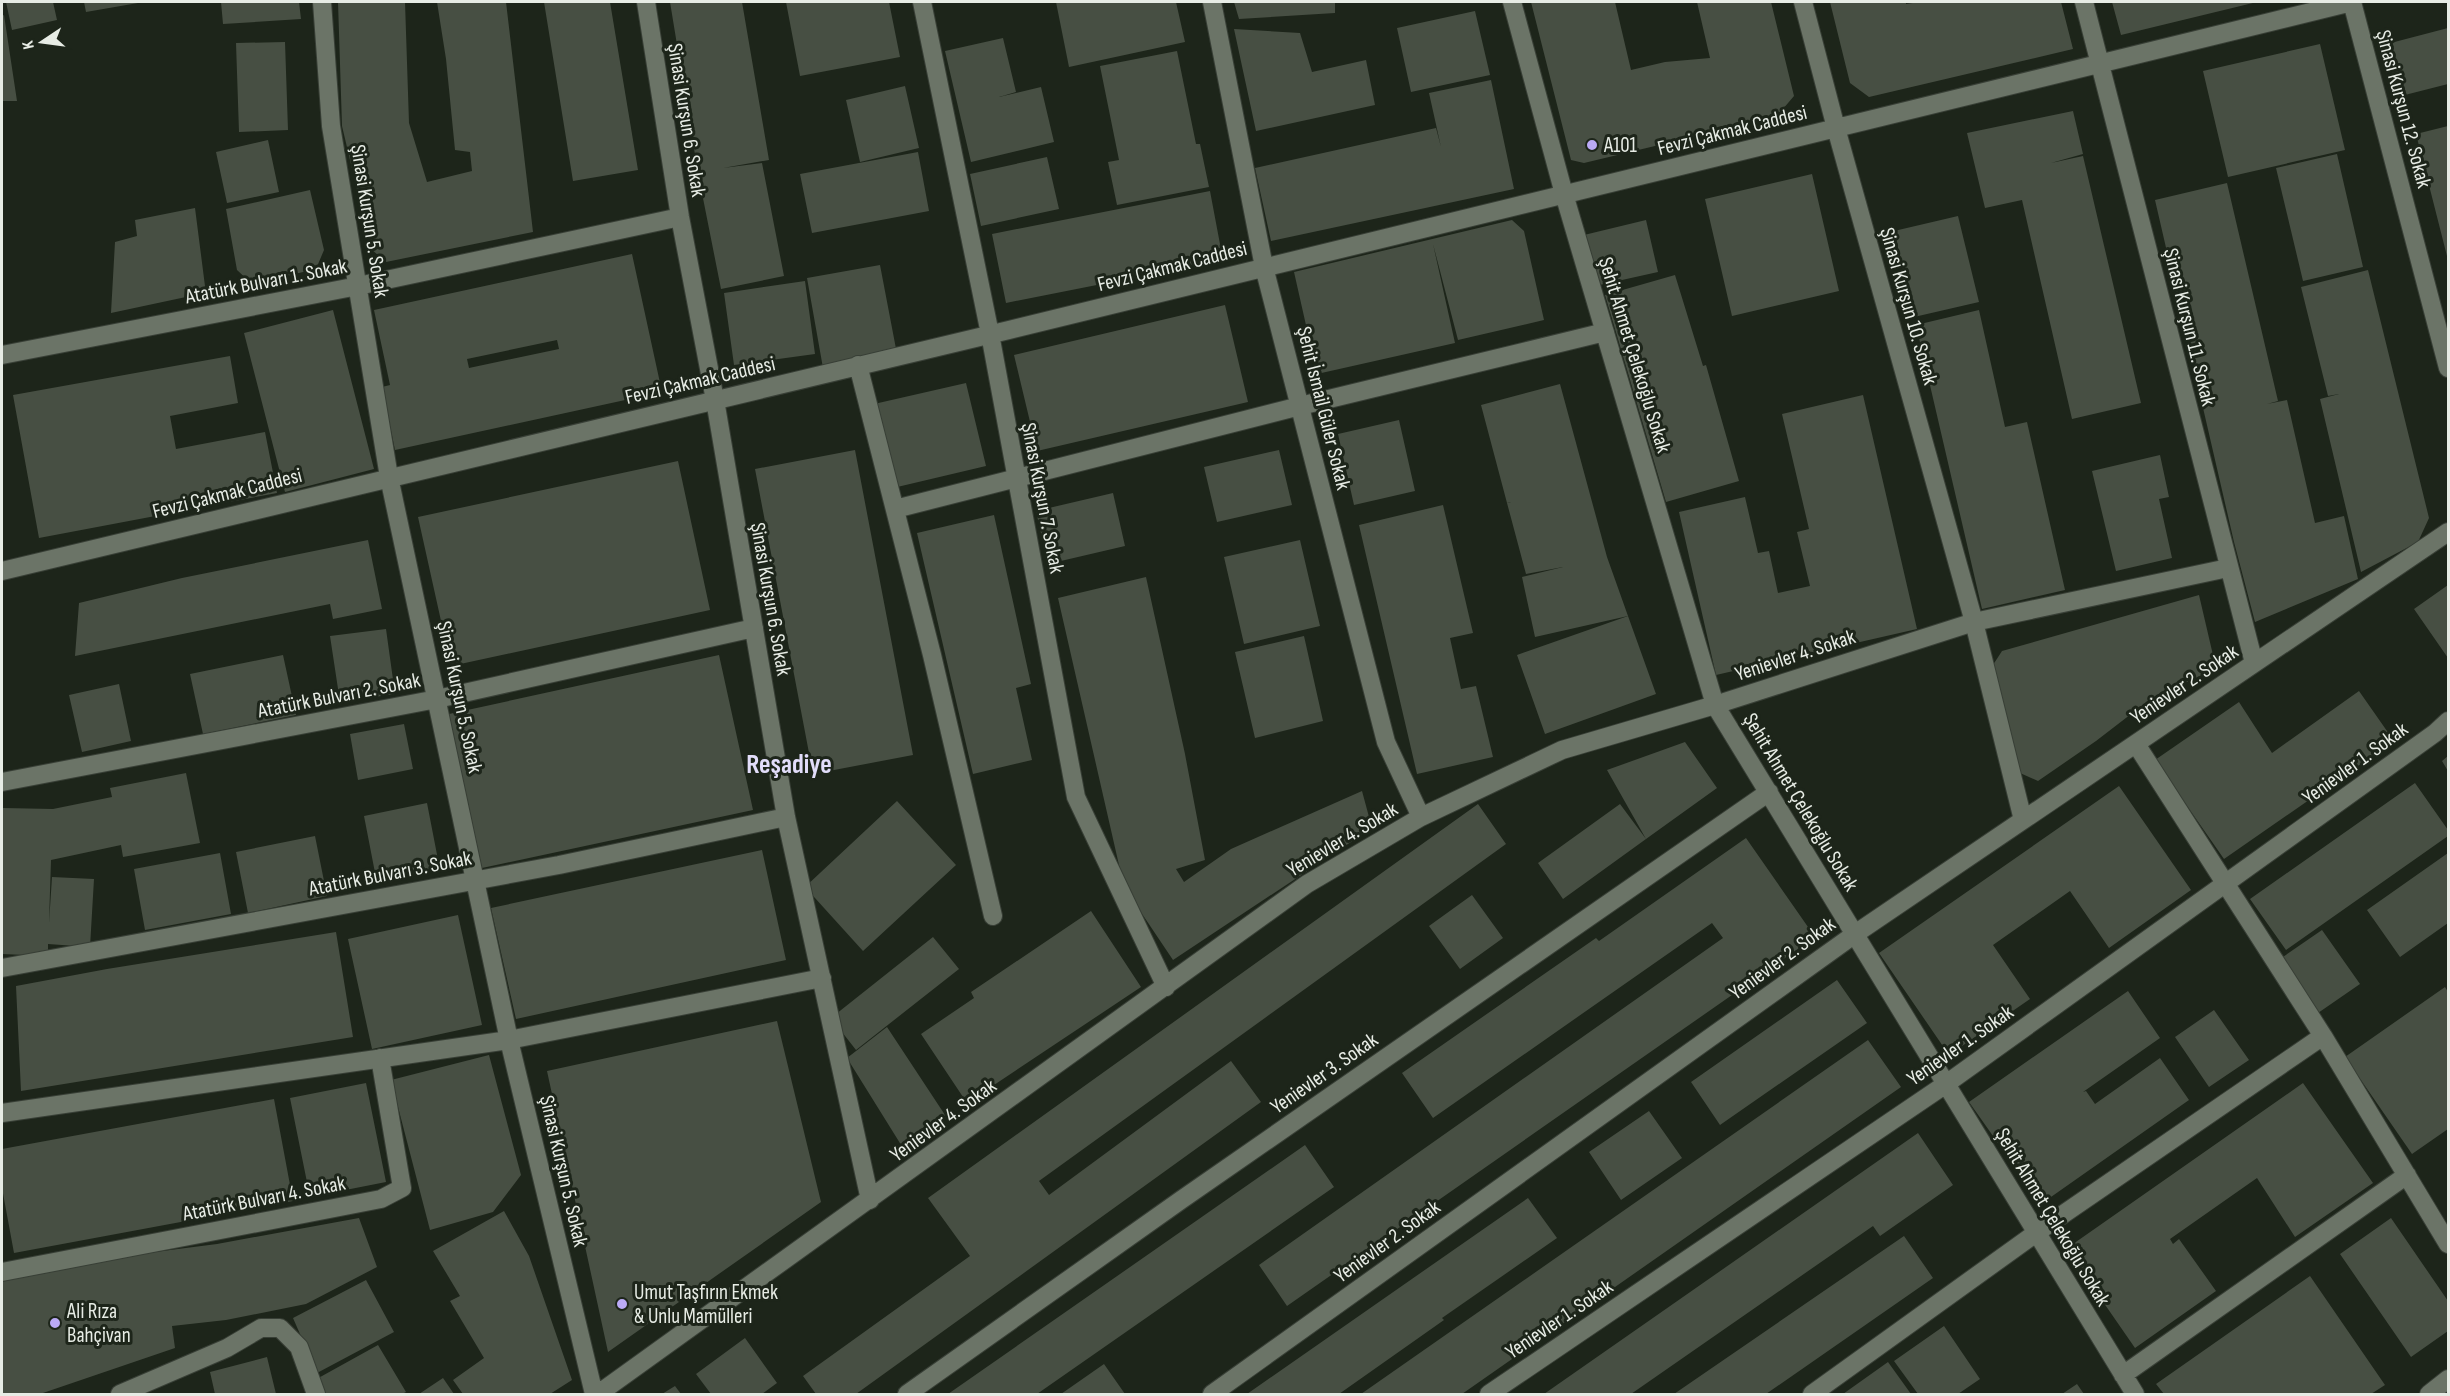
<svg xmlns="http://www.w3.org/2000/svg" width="2450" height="1396" font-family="'Sofia Sans Condensed',sans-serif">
<rect width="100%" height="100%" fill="#1d251a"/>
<!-- building -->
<path fill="#474f43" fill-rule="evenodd" d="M6,2H53L57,20L12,30Z
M84,2H138V3L86,12Z
M221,2H299L301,19L223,24Z
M338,2H405L409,123L427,182L472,171L470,152L455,150L446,59L437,2H506L533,232L386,262L371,249L342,126Z
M544,2H610L638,170L573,181Z
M670,2H742L769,160L723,168L762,163L784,276L721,289L698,173Z
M786,2H889L900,57L800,76Z
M1056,2H1176L1185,42L1069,67Z
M1234,2H1335V13L1239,19Z
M1531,2H1615L1631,70L1665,62L1710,58L1697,2H1771L1794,96L1776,117L1584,163L1571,160Z
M1830,2H1906V4L1919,2H2061L2073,49L1869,97L1850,83Z
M2112,2H2257L2121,35Z
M1475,11L1490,75L1411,92L1397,28Z
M4,15L17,101H2V16Z
M2448,28V84L2397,97L2383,45Z
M1234,29L1300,33L1312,72L1366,60L1375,105L1256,131Z
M1003,38L1016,92L999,97L1041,87L1054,142L971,162L945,51Z
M285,42L288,130L239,132L236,43Z
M2320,44L2345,150L2228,177L2203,71Z
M1177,51L1196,144H1200L1209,187L1117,205L1108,162L1119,160L1100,66Z
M1491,80L1514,189L1271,241L1255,168L1436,128L1441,147L1429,93Z
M905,86L919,148L860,162L846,100Z
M2073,111L2083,154L2051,163L2083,156L2141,403L2072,419L2022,200L1985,208L1967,133Z
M2448,126V260L2416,134Z
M268,140L279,192L227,203L216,152Z
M918,152L929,211L812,233L800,174Z
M2337,154L2363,267L2303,281L2276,168Z
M1047,157L1059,209L981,226L970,174Z
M1812,174L1839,291L1732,316L1705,199Z
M2227,183L2278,401L2267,404L2287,400L2315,523L2344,516L2358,579L2255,622L2234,542L2155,200Z
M310,190L324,250L316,269L252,284L237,270L226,209Z
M1210,191L1223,260L1006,303L992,234Z
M195,208L205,286L200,294L111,313L115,242L137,236L135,220Z
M1958,216L1979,302L1914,317L1894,231Z
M1512,220L1524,231L1544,320L1458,340L1433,244L1455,343L1317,374L1294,272Z
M1646,220L1658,272L1595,286L1584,235Z
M632,254L662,392L395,450L382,387L390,385L374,310ZM557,340L559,349L469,368L467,359Z
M880,265L897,354L823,368L807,278Z
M2368,270L2429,518L2418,542L2361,572L2320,399L2339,394L2328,396L2301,287Z
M1675,275L1703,366L1706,365L1739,481L1666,502L1605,295Z
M805,281L815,354L734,365L724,293Z
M1225,305L1248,402L1037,451L1014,355Z
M333,310L374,469L285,492L244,333Z
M1979,310L2005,427L2027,422L2065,590L1982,609L1916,325Z
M230,356L238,403L170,416L176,449L265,432L277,493L39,538L13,395Z
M966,383L986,466L893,488L874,404Z
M1560,384L1607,557L1628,616L1535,637L1522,577L1563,567L1526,574L1507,503L1519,500L1507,503L1481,405Z
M1863,395L1917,629L1716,675L1679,512L1745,497L1758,553L1769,551L1778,593L1810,586L1797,532L1809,529L1782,414Z
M1399,420L1415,491L1354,505L1338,434Z
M855,450L913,755L813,774L755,469Z
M1279,450L1292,505L1217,522L1204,467Z
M2160,455L2169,497L2159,499L2172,558L2116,571L2092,471Z
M678,461L710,610L451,666L418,517Z
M1113,493L1125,546L1048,564L1036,511Z
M1443,505L1473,633L1450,638L1461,689L1476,686L1493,757L1417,774L1359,525Z
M994,515L1031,684L1016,688L1032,760L973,774L917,533Z
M368,540L382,609L333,619L330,604L75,656L79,603L182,578Z
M1300,540L1320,626L1244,644L1224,557Z
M1146,577L1185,754L1205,860L1176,869L1184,882L1231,849L1362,791L1372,828L1173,960L1124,887L1058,598Z
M2448,585V658L2414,609Z
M2199,595L2216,668L2148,701L2096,741L2038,781L2020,773L1991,668L2002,651Z
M1628,616L1656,694L1545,734L1517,655Z
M386,629L395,694L340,702L330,636Z
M1304,636L1323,721L1255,738L1235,652Z
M283,655L296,715L203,734L190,674Z
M719,655L753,810L482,868L449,714Z
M119,684L131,741L82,752L69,695Z
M2359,691L2394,741L2224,859L2155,760L2239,702L2272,753Z
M404,724L413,769L358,780L350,734Z
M1685,742L1717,788L1646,839L1607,770Z
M2448,756V771L2442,761Z
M186,773L200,843L123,857L121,845L51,860L49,923L52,877L94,879L90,947L48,944V956L2,954L3,808L53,809L112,797L110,788Z
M2415,783L2448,830V836L2286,950L2250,899Z
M2119,786L2191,890L2109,948L2070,891L1993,945L2030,999L1949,1055L1879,953Z
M897,801L956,865L863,951L805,887Z
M427,803L440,870L377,883L364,816Z
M1478,804L1506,844L1039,1181L1049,1195L1231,1061L1261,1102L856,1394H816L803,1376L970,1256L928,1198Z
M1620,804L1646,839L1563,899L1538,863Z
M315,836L327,896L248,913L236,852Z
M1746,838L1815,937L1287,1306L1259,1265L1723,938L1712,923L1433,1118L1402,1073L1596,938L1599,941Z
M762,850L786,960L516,1019L491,908Z
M220,853L231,914L145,930L134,869Z
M2448,853V923L2400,957L2367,910Z
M1472,895L1503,938L1460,969L1429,926Z
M1091,911L1141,987L967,1103L921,1034L974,998L971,992Z
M458,915L482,1025L372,1049L348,939Z
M2322,930L2360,984L2318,1013L2280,959Z
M336,932L353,1037L21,1091L16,986L107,969Z
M933,937L959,969L856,1050L831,1018Z
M1837,980L1867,1023L1720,1125L1691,1082Z
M2445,987L2448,992V1129L2412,1154L2345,1057Z
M2128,991L2160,1038L2083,1092L2086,1091L2095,1104L2160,1058L2189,1100L2041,1204L1969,1102Z
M2214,1010L2249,1060L2209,1087L2175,1037Z
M777,1021L821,1202L608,1352L547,1071Z
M887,1027L947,1118L903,1148L847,1058Z
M1868,1040L1901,1087L1462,1394H1361Z
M489,1055L521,1175L493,1212L430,1230L391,1080Z
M366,1083L386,1182L310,1197L290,1098Z
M2303,1083L2373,1183L2295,1237L2257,1178L2170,1239L2173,1244L2179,1239L2216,1291L2135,1348L2099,1296L2096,1298L2063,1251Z
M274,1099L293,1201L14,1253L2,1188V1149Z
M1649,1111L1682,1158L1621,1200L1589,1152Z
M1918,1133L1953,1185L1880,1236L1873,1226L1631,1394H1544Z
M1305,1145L1334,1187L1037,1394H948Z
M1528,1198L1557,1238L1442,1318L1444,1320L1339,1394H1247Z
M504,1211L529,1256L572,1380L550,1394H463L453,1380L484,1358L450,1301L460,1296L433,1251Z
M359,1218L377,1267L306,1304L226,1320L172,1326L175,1348L40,1394H3L2,1278L100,1259L217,1244Z
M2391,1218L2448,1301V1331L2411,1357L2340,1254Z
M1904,1236L1933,1278L1766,1394H1674Z
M2310,1276L2385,1385L2371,1394H2164L2156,1384Z
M366,1280L394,1332L317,1373L293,1318Z
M1944,1326L1980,1379L1958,1394H1918L1894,1361Z
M745,1338L777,1383L762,1394H711L696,1374Z
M378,1345L406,1392L402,1394H321L313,1381Z
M267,1357L276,1394H215L210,1372Z
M1888,1362L1911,1394H1843Z
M1104,1364L1125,1394H1061Z
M443,1378L454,1394H419Z
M2077,1384L2084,1394H2062Z
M675,1386L681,1394H662Z"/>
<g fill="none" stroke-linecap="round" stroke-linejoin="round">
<defs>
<path id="street" d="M322,2L331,126L389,477L509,1040L594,1394
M646,2L680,217L715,400L786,817L870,1200
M922,2L990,334L1076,797L1166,987
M1212,2L1264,267L1386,742L1421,817
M1512,2L1564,194L1715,705L2135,1394
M1803,2L1836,128L1974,622L2023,820
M2084,2L2254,663
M2352,2L2448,368
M2,355L358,286L680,217
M858,365L932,655L993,916
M895,509L1300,406L1605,332
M2,571L1009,330L2352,2
M2136,744L2323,1036L2448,1244
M2,782L437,699L754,628
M2,968L559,865L786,817
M2,1113L509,1040L822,978
M2,1272L381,1199L402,1188L380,1058
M2123,1375L2407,1175
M120,1394L227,1348L261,1328H280L299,1347L316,1394
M598,1394L1307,884L1421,817L1562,750L1715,705L1974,622L2228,568
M907,1394L1181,1200L1769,792
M1212,1394L1855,934L2448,532
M1489,1394L1946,1084L2435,733L2448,721
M1812,1394L2036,1233L2323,1036"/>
<path id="secondary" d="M2429,1394L2448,1379"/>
</defs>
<!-- street casing -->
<use href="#street" stroke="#383f36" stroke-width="20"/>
<!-- secondary casing -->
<use href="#secondary" stroke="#383f36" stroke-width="20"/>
<!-- street -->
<use href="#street" stroke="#6b7467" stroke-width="18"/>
<!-- secondary -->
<use href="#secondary" stroke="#6b7467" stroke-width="18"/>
</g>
<!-- markers -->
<g fill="#bbaaf6" stroke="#1d251a" stroke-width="2">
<circle cx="1592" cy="145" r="6"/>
<circle cx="622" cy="1304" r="6"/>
<circle cx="55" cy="1323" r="6"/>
</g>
<g text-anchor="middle" stroke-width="6" stroke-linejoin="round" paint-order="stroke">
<!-- street labels -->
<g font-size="21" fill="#e7ece5" stroke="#1d251a">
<text transform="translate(2404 109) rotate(75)" y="7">Şinasi Kurşun 12. Sokak</text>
<text transform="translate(687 120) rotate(81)" y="7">Şinasi Kurşun 6. Sokak</text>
<text transform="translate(1732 130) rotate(-14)" y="7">Fevzi Çakmak Caddesi</text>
<text transform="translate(370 221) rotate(81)" y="7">Şinasi Kurşun 5. Sokak</text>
<text transform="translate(1172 266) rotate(-14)" y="7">Fevzi Çakmak Caddesi</text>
<text transform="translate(266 281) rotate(-11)" y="7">Atatürk Bulvarı 1. Sokak</text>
<text transform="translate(1909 306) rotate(74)" y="7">Şinasi Kurşun 10. Sokak</text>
<text transform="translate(2190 327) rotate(76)" y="7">Şinasi Kurşun 11. Sokak</text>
<text transform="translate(1635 355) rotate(73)" y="7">Şehit Ahmet Çelekoğlu Sokak</text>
<text transform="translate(700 380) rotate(-13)" y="7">Fevzi Çakmak Caddesi</text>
<text transform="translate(1324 408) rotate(76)" y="7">Şehit İsmail Güler Sokak</text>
<text transform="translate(227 493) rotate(-14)" y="7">Fevzi Çakmak Caddesi</text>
<text transform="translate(1043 498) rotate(79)" y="7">Şinasi Kurşun 7. Sokak</text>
<text transform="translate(771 599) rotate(80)" y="7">Şinasi Kurşun 6. Sokak</text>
<text transform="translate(1795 655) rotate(-18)" y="7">Yenievler 4. Sokak</text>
<text transform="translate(2184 684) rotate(-34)" y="7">Yenievler 2. Sokak</text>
<text transform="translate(339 695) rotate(-11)" y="7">Atatürk Bulvarı 2. Sokak</text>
<text transform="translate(460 697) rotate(78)" y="7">Şinasi Kurşun 5. Sokak</text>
<text transform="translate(2355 763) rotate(-36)" y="7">Yenievler 1. Sokak</text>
<text transform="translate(1801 802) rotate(59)" y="7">Şehit Ahmet Çelekoğlu Sokak</text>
<text transform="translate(1342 839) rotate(-31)" y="7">Yenievler 4. Sokak</text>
<text transform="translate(390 873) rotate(-11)" y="7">Atatürk Bulvarı 3. Sokak</text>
<text transform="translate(1782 958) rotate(-36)" y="7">Yenievler 2. Sokak</text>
<text transform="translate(1960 1045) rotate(-35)" y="7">Yenievler 1. Sokak</text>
<text transform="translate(1324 1073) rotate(-35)" y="7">Yenievler 3. Sokak</text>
<text transform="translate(943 1120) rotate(-36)" y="7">Yenievler 4. Sokak</text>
<text transform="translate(564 1171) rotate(77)" y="7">Şinasi Kurşun 5. Sokak</text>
<text transform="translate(264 1198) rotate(-11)" y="7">Atatürk Bulvarı 4. Sokak</text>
<text transform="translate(2053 1217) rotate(59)" y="7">Şehit Ahmet Çelekoğlu Sokak</text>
<text transform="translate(1387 1241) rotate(-36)" y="7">Yenievler 2. Sokak</text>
<text transform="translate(1559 1319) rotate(-34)" y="7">Yenievler 1. Sokak</text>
</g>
<!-- poi labels -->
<g font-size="21" fill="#e7ece5" stroke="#1d251a" text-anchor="start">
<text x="1604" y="152">A101</text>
<text x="634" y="1299">Umut Taşfırın Ekmek<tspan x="634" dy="24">&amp; Unlu Mamülleri</tspan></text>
<text x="67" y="1318">Ali Rıza<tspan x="67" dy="24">Bahçivan</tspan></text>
</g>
<!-- district labels -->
<g font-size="27" font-weight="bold" fill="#e2ddfa" stroke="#1d251a">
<text x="789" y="773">Reşadiye</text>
</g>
</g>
<!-- border -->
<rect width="2450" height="1396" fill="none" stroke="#e7ece5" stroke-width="6"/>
<!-- north arrow -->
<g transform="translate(42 42) rotate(257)" stroke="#1d251a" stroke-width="4.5" paint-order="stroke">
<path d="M0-4.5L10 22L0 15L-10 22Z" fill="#e7ece5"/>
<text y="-9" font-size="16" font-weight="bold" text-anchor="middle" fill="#e7ece5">K</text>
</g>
</svg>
